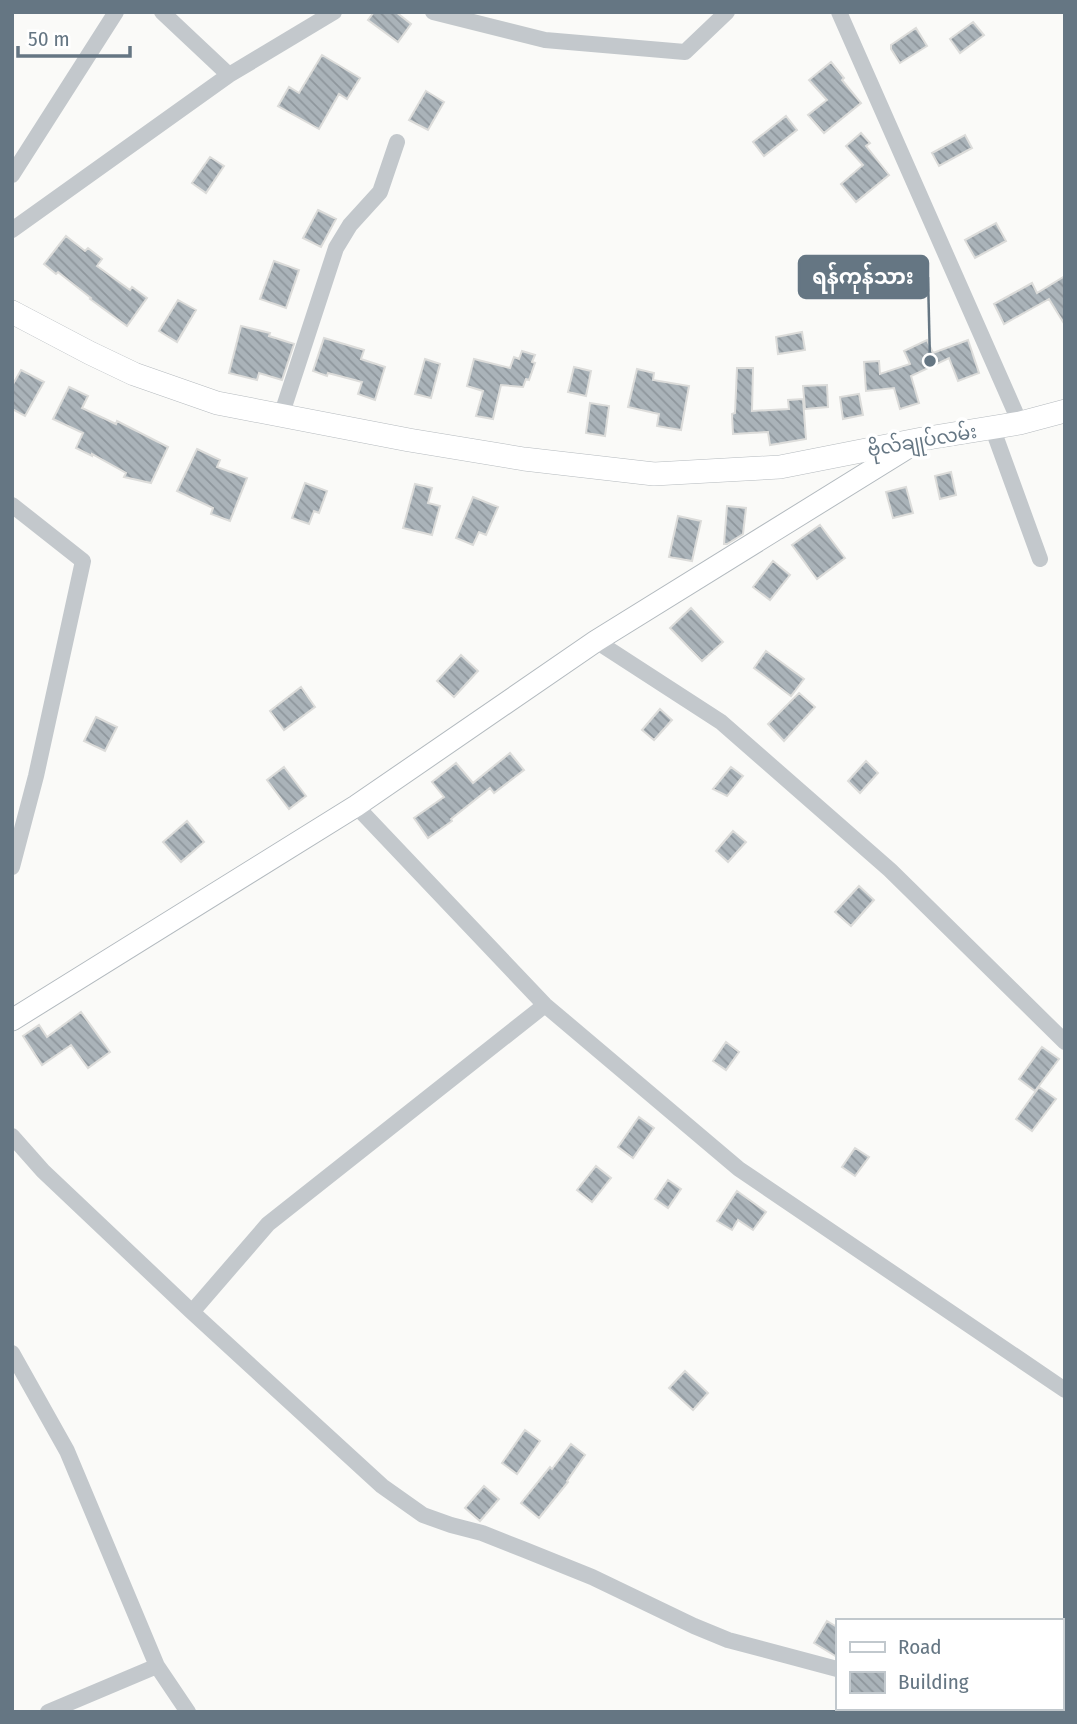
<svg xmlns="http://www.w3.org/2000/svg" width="1077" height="1724" font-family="'Fira Sans Condensed','Noto Sans Myanmar',sans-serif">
<defs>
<pattern id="building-back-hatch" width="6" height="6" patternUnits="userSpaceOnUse" patternTransform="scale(1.75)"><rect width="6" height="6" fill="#aab3b9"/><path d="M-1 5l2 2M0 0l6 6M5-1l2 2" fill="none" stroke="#8e969c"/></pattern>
</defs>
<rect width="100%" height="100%" fill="#fafaf8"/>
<!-- building -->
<path fill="url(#building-back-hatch)" stroke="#dcdcda" stroke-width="2" d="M374,12H396L411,24L398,42L368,20Z
M973,22L984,35L960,53L950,39Z
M916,28L927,46L900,63L891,49V45Z
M322,55L360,78L347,99L339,94L319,129L278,106L289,87L299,93Z
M831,62L844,78L842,80L861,103L824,133L808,115L827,100L809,80Z
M426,91L444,102L428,130L409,120Z
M786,116L797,130L764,156L753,142Z
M861,133L870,143L866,146L889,175L856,202L841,184L863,165L846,146Z
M965,135L972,148L939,166L932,153Z
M210,157L224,166L206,193L192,183Z
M318,210L336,219L321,247L303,238Z
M996,223L1006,241L975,258L965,240Z
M66,236L85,251L88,248L102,259L97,266L130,290L132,287L147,298L127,326L90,299L91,298L58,272L56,274L44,264Z
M274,261L299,270L286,308L260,299Z
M1065,276V325L1049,299L1004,324L994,304L1032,283L1037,293Z
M178,300L196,310L177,342L159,331Z
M241,326L270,333L269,336L294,344L282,380L259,373L257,380L229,373Z
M802,332L805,350L778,354L776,337Z
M324,338L364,350L361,359L385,367L375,400L358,394L362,382L328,373L327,376L313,371Z
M927,340L933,353L968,340L979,373L958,381L949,358L911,376L919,403L900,409L894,388L866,391L864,362L879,361L880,374L910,364L904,351Z
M522,351L535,355L532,362L535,363L529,380L526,379L523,387L501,385L493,419L476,416L483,391L467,386L474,359L510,368L514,357L519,359Z
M425,359L440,364L431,398L415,394Z
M574,367L591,371L586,396L568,392Z
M737,368H753L752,411L789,409L788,400L803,399L806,439L770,445L768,432L733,434L732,414L735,413Z
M637,369L654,373L653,380L689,386L681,430L657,426L659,414L628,407Z
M21,370L44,382L25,416L12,409V386Z
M827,385L828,407L805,409L803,386Z
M69,387L88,396L82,408L116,424L117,421L168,447L151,483L124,477L126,473L92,454V456L76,448L83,433L53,419Z
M859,394L863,415L843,419L840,397Z
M590,403L609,406L605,436L586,433Z
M197,449L220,460L217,467L247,478L230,521L211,514L213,508L177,491Z
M951,472L956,495L940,499L935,476Z
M305,483L327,491L319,513L314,511L309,524L292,518Z
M415,484L432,488L428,503L440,506L432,535L403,528Z
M906,487L913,513L893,518L886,492Z
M473,497L498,507L486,535L479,532L473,545L456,538Z
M727,506L746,508L743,534L727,544H724Z
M678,516L701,521L692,561L669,557Z
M820,525L845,558L817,579L792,545Z
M773,561L790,575L770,600L753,587Z
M691,608L723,642L702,661L670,628Z
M766,651L804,679L791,696L754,668Z
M461,655L478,671L454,697L437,681Z
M301,687L315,707L284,730L270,711Z
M799,693L815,707L784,741L768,724Z
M660,709L672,720L654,740L642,730Z
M96,717L117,727L105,751L84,741Z
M510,753L524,770L494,793L490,788L451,819L452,821L428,838L414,818L444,797L432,782L456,763L473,783Z
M866,761L878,773L860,793L848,781Z
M284,767L306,796L289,809L267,780Z
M731,767L743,776L727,796L713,789Z
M187,821L204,842L181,862L163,842Z
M733,831L746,842L728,862L716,851Z
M859,886L874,900L851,926L835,912Z
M81,1012L110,1052L88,1068L71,1045L42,1065L23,1036L39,1025L47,1037Z
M726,1042L739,1052L726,1070L713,1061Z
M1042,1047L1059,1059L1035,1091L1019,1079Z
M1039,1087L1056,1099L1032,1131L1016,1119Z
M639,1117L654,1128L633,1158L618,1147Z
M855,1148L869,1157L855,1176L842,1167Z
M596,1166L611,1178L592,1202L577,1190Z
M668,1180L681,1189L668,1208L655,1199Z
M737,1191L766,1212L753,1230L738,1220L732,1230L717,1221Z
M685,1371L708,1393L693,1410L669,1388Z
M525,1430L540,1441L517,1474L502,1463Z
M571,1444L585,1455L567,1481L568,1482L539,1518L521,1503L550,1467L552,1469Z
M484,1486L499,1499L480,1521L465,1508Z
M827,1621L837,1627V1657L814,1643Z"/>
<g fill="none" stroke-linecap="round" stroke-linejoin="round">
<defs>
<path id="secondary" d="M12,1020L356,806L596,641L917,442"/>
<path id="primary" d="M12,312L90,353L134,374L217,403L409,440L524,459L654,474L780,467L922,439L1020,423L1065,411"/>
</defs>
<!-- secondary casing -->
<use href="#secondary" stroke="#b3babf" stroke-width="23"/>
<!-- primary casing -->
<use href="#primary" stroke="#b5babe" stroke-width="24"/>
<!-- street -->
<path stroke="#c3c8cc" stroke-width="16" d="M162,12L229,75
M433,12L545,40L685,52L727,12
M839,12L1020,423
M12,175L116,12
M12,230L229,75L334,12
M281,416L336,248L350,225L380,192L397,142
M992,427L1040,559
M12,505L83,561L36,776L12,867
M596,641L721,722L890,870L1065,1042
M356,806L545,1005L739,1169L1065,1390
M12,1136L43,1171L192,1312L382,1486L423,1515L451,1525L482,1533L525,1550L592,1577L694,1626L728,1640L837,1669
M192,1312L268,1224L545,1005
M12,1353L67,1451L157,1666L188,1712
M1061,1690L1065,1687
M48,1712L157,1666"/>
<!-- secondary -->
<use href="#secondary" stroke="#fff" stroke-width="21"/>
<!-- primary -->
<use href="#primary" stroke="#fff" stroke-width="23"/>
</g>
<g text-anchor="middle" stroke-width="7" stroke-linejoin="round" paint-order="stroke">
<!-- street labels -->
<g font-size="19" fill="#657683" stroke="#fff">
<text transform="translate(922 440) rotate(-10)" y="7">ဗိုလ်ချုပ်လမ်း</text>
</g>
</g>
<!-- callouts -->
<path fill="none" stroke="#657683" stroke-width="2.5" d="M930 361L928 277"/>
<circle fill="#657683" stroke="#fff" stroke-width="2.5" cx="930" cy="361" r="7"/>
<rect fill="#657683" stroke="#657683" stroke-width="2.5" x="799" y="256" width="129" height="42" rx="7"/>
<g font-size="21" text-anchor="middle" font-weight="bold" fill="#fff">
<text x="863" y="284">ရန်ကုန်သား</text>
</g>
<!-- border -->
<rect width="1077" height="1724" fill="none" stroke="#657683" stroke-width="28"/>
<!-- legend -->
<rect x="836" y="1619" width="228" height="91" fill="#ffffff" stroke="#c1c8cd" stroke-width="2"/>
<rect x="850" y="1642" width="35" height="10" fill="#ffffff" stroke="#c1c8cd" stroke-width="2"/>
<text x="898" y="1654" font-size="21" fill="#657683">Road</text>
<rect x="850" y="1672" width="35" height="21" fill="url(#building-back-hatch)" stroke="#c1c8cd" stroke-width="2"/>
<text x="898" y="1689" font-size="21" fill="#657683">Building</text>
<!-- scale -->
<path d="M18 46v10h112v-10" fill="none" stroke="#657683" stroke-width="3.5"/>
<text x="28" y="46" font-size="21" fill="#657683" stroke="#ffffff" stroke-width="5" paint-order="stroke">50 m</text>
</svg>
